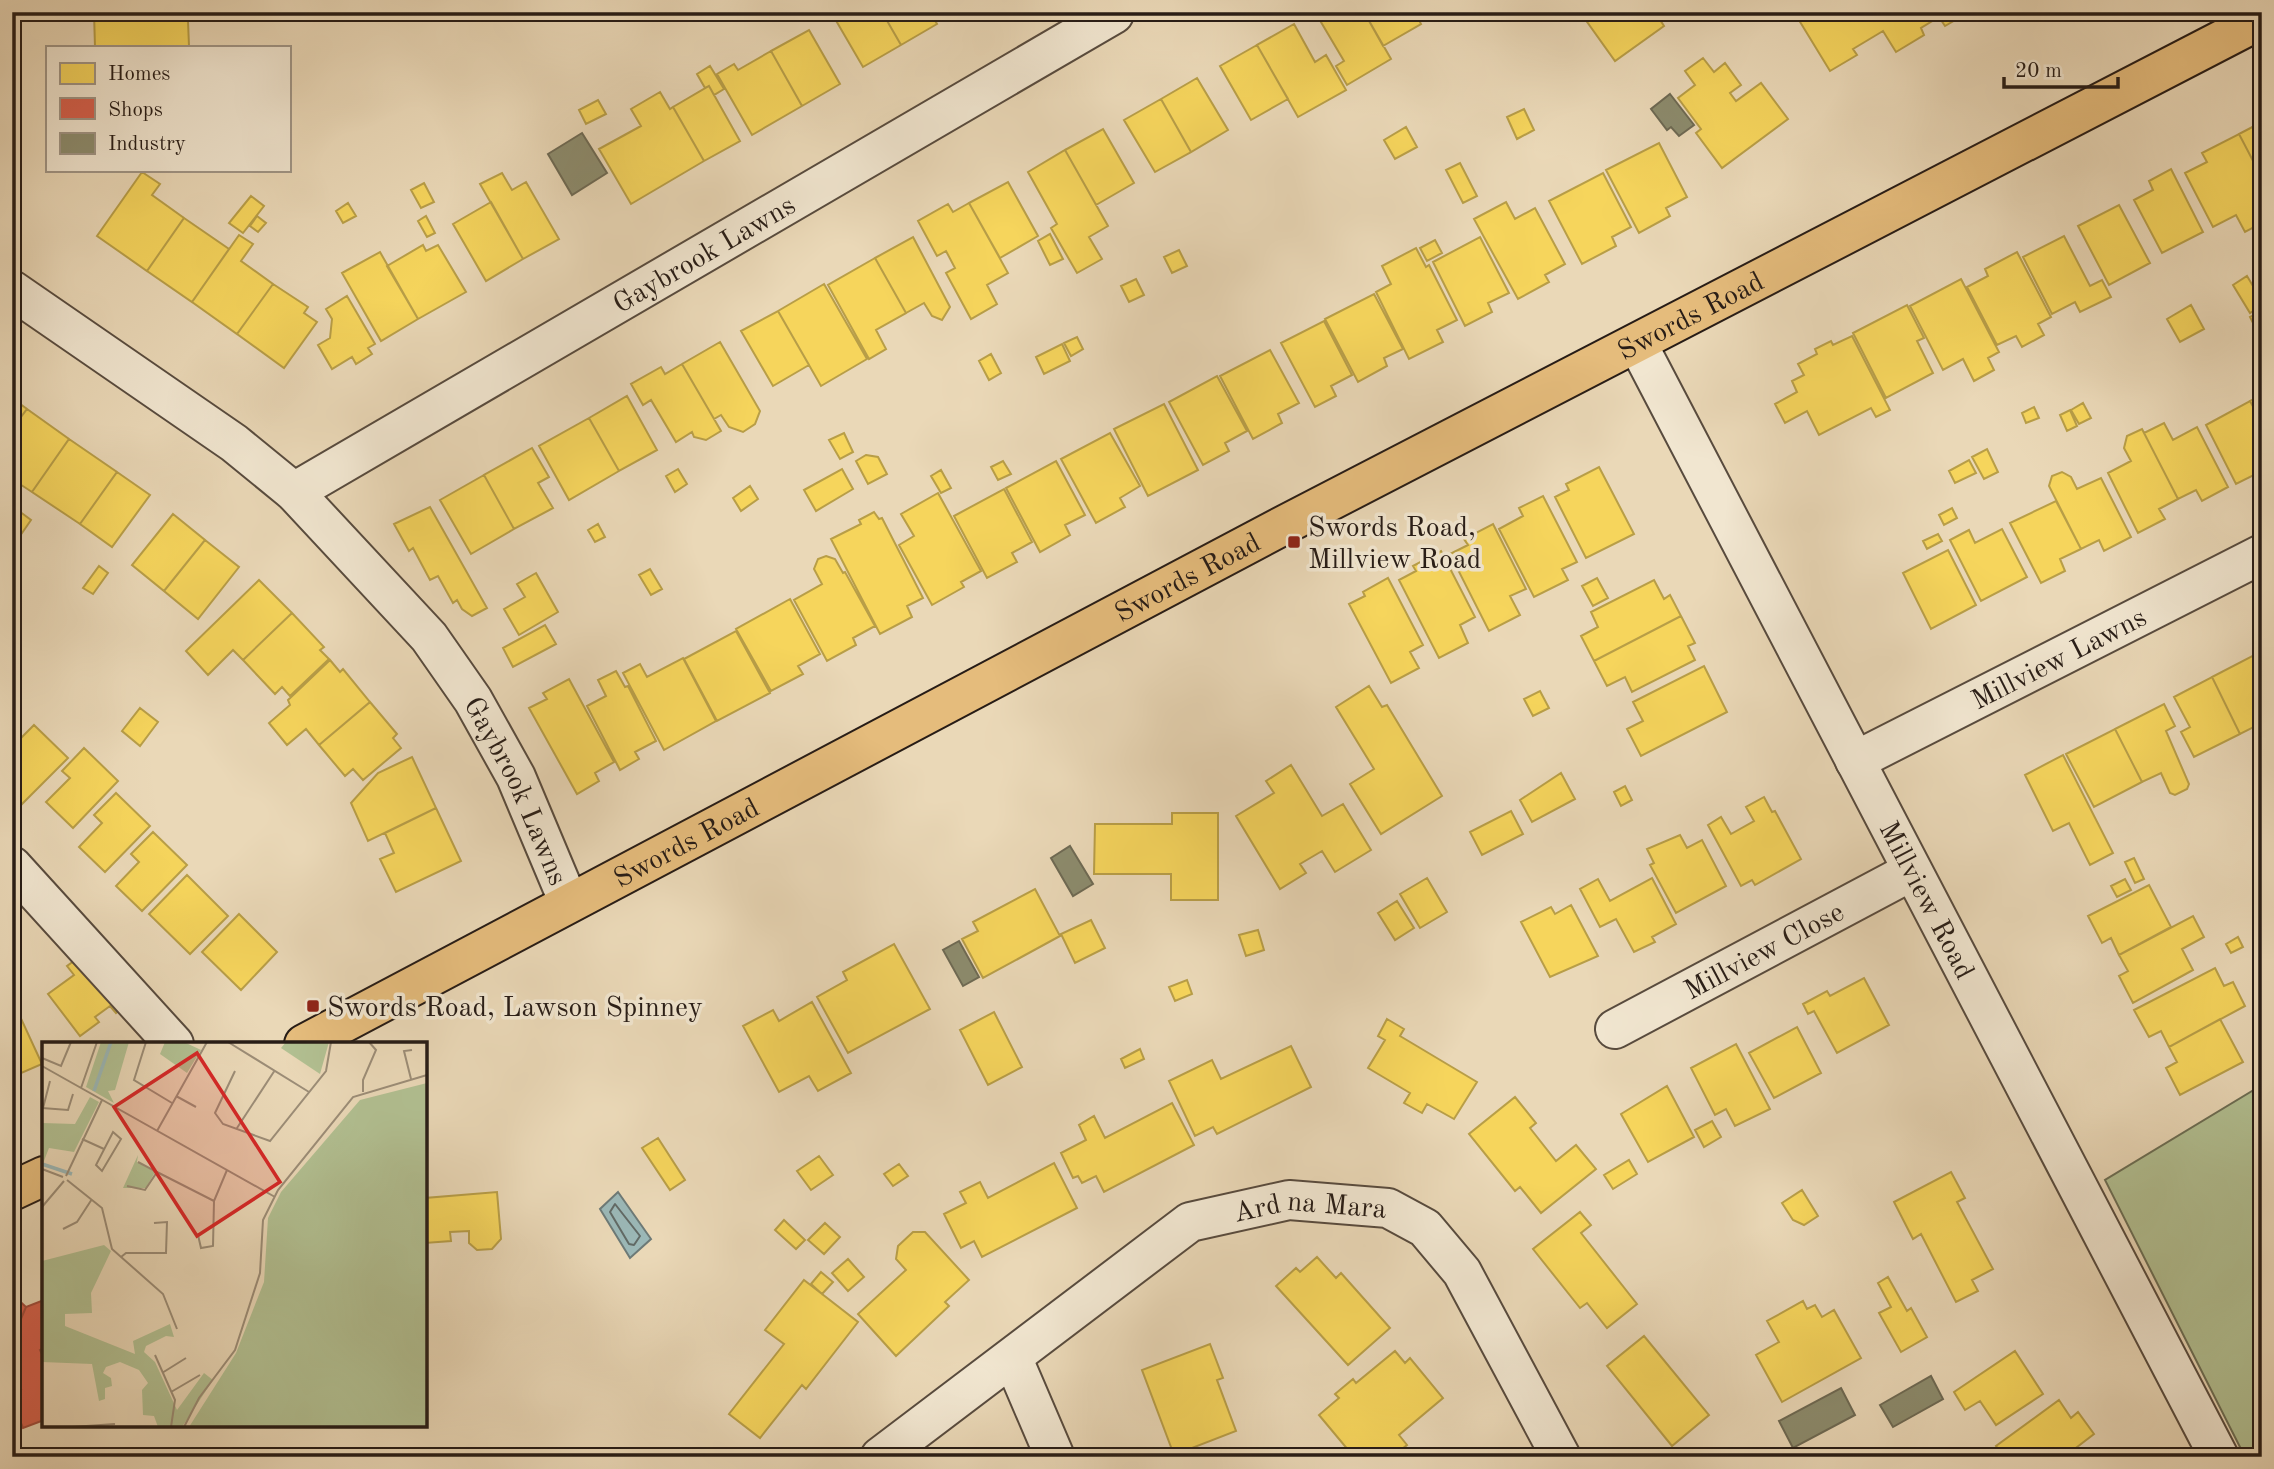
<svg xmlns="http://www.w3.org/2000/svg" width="2274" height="1469" font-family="'Old Standard TT',serif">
<rect width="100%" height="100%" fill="#ead8b7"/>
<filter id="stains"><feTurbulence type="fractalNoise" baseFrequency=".00286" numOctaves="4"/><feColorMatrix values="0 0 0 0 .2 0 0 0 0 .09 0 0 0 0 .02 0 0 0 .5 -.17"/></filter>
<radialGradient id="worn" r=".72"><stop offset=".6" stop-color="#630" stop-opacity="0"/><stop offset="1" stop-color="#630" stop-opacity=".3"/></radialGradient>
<!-- green -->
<path fill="#b2c092" stroke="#6c6e54" stroke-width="2" d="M2262,1085V1457H2245L2105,1180Z"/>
<!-- water -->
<path fill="#9bb8b7" stroke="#6d7a77" stroke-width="2" d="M618,1192L651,1239L630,1258L600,1209Z"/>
<!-- homes -->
<path fill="#f6d55c" stroke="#b89e47" stroke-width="2" d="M94,12H181L182,21H188L189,46L95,47Z
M831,12H882L901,45L863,67Z
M882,12H930L937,24L901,45Z
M1315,12H1364L1391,59L1347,85L1336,66L1344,61Z
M1364,12H1415L1421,24L1383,46Z
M1580,12H1655L1664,26L1615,61Z
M1794,12H1969L1945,26L1939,17L1921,28L1924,35L1896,52L1883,31L1853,49L1857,55L1830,71Z
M1294,24L1315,62L1326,55L1346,90L1298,117L1257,45Z
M809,30L840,84L802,106L771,51Z
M1257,45L1288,99L1251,120L1220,66Z
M771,51L802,106L752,135L717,74L734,64L738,70Z
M1703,58L1714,72L1725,63L1741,85L1730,93L1736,101L1761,83L1788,119L1722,168L1696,133L1701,129L1678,98L1695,85L1685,71Z
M710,66L724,89L714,95L709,86L705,88L697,74Z
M1197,78L1228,130L1191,152L1161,99Z
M709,86L740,141L704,161L673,107Z
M660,92L670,109L673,107L704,161L631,204L599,149L641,126L631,109Z
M1161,99L1191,152L1155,172L1124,120Z
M598,100L606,114L586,124L579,110Z
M1524,109L1534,130L1517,139L1507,117Z
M2262,122V178L2239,134Z
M1406,127L1417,147L1395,159L1384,140Z
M1103,129L1134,183L1096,205L1065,150Z
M2239,134L2262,178V202L2258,204L2262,223L2245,232L2236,215L2213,227L2185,173L2207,162L2202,153Z
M1659,143L1687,197L1666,208L1670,216L1639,233L1606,170Z
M1065,150L1108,226L1089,237L1102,259L1077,273L1051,228L1057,224L1028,172Z
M1460,163L1477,196L1463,203L1446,170Z
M2171,169L2203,232L2162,253L2134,200L2153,190L2149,181Z
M142,172L160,184L152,195L184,218L147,271L97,236Z
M502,173L512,190L526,182L559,239L523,259L480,184Z
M1603,173L1631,227L1612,237L1616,246L1582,264L1549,201Z
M1008,182L1038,236L1000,258L969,203Z
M424,183L434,202L421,208L411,190Z
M251,196L264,206L243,233L229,223Z
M491,202L523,259L486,281L453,224Z
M1506,202L1515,219L1535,208L1565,264L1545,275L1549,282L1518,299L1474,219Z
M348,203L356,216L343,223L336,211Z
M969,203L1008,273L987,285L997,304L971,319L946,273L955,268L946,251L937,256L918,221L948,204L953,212Z
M2119,205L2150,263L2109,285L2078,226Z
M257,216L266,223L258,232L250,226Z
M426,216L435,233L427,237L418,221Z
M184,218L229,249L192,302L147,271Z
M1050,234L1063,259L1050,265L1038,241Z
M239,235L253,244L241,261L273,284L237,334L192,302Z
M2064,236L2090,286L2102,280L2111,297L2080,312L2075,302L2052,314L2023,257Z
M913,237L950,307L942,320L932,316L924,303L906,313L875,258Z
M1480,237L1509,293L1488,303L1492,312L1465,326L1433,262Z
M1435,240L1442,253L1427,261L1420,248Z
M423,245L426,251L438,245L466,292L418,319L387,266Z
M1416,248L1426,267L1429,265L1457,320L1437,330L1443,342L1409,359L1376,292L1391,284L1382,266Z
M1179,250L1187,266L1172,273L1164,257Z
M380,252L418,319L381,341L342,273Z
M2017,252L2051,317L2038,324L2044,335L2022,347L2016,336L1997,345L1967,287L1988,276L1985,269Z
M875,258L906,313L876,330L886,349L869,359L828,285Z
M2247,276L2262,301V305L2250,313L2233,285Z
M1136,279L1144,295L1129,302L1121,286Z
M1961,279L1999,352L1988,358L1994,370L1974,381L1963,359L1943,370L1910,306Z
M273,284L308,307L304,313L317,322L284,368L237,334Z
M824,284L867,359L821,386L778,311Z
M1374,294L1403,349L1384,358L1387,366L1358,382L1325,319Z
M347,296L375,344L368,348L372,354L356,364L352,357L332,369L318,345L330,338L332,319L326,309Z
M1907,305L1924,338L1917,341L1933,373L1886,398L1853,333Z
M2191,305L2204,329L2180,342L2167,319Z
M778,311L809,365L773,386L741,331Z
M2262,311V331L2258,333L2250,317Z
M1324,321L1352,375L1331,386L1336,396L1315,407L1281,343Z
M1852,336L1890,410L1876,417L1871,408L1819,435L1807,411L1785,423L1775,404L1797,392L1792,381L1804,375L1798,364L1817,354L1815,349L1831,341L1833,345Z
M1077,337L1083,349L1071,356L1064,343Z
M720,342L760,411L755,424L743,432L729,427L721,415L714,419L682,364Z
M1062,344L1070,361L1044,374L1036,357Z
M1270,350L1299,403L1278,414L1282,423L1253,439L1220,376Z
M991,354L1001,373L989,380L979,361Z
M682,364L721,431L706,440L694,437L692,432L676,442L651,400L643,405L631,384L661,367L665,374Z
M1217,376L1247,431L1225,443L1229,451L1203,465L1169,402Z
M2262,395V423L2250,401Z
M627,396L657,450L619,471L589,418Z
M12,398L27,409L12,429Z
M2250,401L2262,423V457L2258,459L2262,471L2236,484L2206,425Z
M2083,403L2091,418L2079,424L2071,410Z
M1164,404L1198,470L1148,496L1114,429Z
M2034,407L2039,418L2026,423L2022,413Z
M27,409L69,439L32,492L12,479V429Z
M2070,410L2077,426L2067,431L2060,415Z
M589,418L619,471L569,500L539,446Z
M2164,423L2173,440L2197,427L2228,487L2202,501L2196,490L2178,499L2144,433Z
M2142,429L2178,499L2159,509L2165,519L2138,533L2108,473L2131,461L2124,448L2127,436Z
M844,433L853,452L840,459L829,440Z
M1110,433L1140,486L1120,498L1125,507L1096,523L1061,459Z
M69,439L117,472L80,524L32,492Z
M532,448L549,477L538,483L553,508L514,529L484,475Z
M1987,449L1998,472L1984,479L1972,457Z
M866,455L878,457L887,474L868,484L856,461Z
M1969,460L1976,473L1955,483L1949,471Z
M1003,461L1011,474L998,480L991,467Z
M1056,461L1085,515L1065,525L1070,535L1040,552L1006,488Z
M1599,467L1634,534L1586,558L1555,497L1569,490L1566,484Z
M678,469L687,484L675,492L666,476Z
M842,469L853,489L816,511L804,490Z
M941,470L951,488L941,493L931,476Z
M117,472L150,495L112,547L80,524Z
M2062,472L2071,477L2077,489L2101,478L2131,537L2104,551L2099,540L2081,549L2049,486L2052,476Z
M484,475L514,529L471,554L440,500Z
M750,486L758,499L741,511L733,498Z
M1004,489L1032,542L1012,553L1017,562L987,578L954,516Z
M938,493L981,571L961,582L964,587L932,605L899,545L914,536L901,514Z
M1543,496L1577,562L1562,569L1568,580L1534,597L1499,529L1523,516L1519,508Z
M2056,501L2081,549L2060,559L2065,571L2041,583L2010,523Z
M430,507L487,608L472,616L462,609L457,600L453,603L438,576L430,580L413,548L409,551L394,524Z
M1952,508L1957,518L1944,525L1939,515Z
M19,511L31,520L20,536L12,531V522Z
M874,512L879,519L882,518L923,598L907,606L912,617L880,634L831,539L861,524L859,520Z
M173,514L205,540L164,591L132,565Z
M598,524L605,537L595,542L588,530Z
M1493,524L1526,589L1510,596L1520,615L1489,631L1450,554L1468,545L1464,539Z
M2002,529L2027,577L1981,601L1950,540L1969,530L1975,543Z
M1938,534L1942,541L1927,549L1923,541Z
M205,540L239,567L198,619L164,591Z
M1948,550L1976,605L1931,629L1903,573Z
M1441,551L1475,617L1460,625L1468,643L1439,658L1399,580L1416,571L1413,566Z
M826,556L835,559L843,573L845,572L875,626L853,638L856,645L827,661L794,600L822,584L814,569L818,559Z
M99,566L108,573L93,594L83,588Z
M650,569L662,589L651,595L639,575Z
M536,573L558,612L519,635L504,609L525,597L517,584Z
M1388,578L1423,645L1410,652L1419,668L1391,683L1349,604L1365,596L1363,592Z
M1597,578L1608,598L1593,606L1582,586Z
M259,580L292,613L243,660L233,650L208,675L186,651Z
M1654,580L1664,599L1670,595L1681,616L1594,661L1581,636L1598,627L1591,612Z
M790,599L820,654L798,666L803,674L771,691L736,629Z
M292,613L324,647L320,650L329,659L290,696L282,687L275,694L243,660Z
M1681,616L1695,643L1688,646L1695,660L1632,692L1625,677L1607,686L1594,661Z
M545,625L556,644L513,667L503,648Z
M736,631L770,693L717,721L684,659Z
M2260,652L2262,723L2240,734L2212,677Z
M683,658L716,721L664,750L623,673L640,664L647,677Z
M330,660L340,672L343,669L370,702L319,745L306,729L287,745L269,723L290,705L288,700Z
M1704,666L1727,712L1641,756L1627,729L1643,721L1633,702Z
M616,671L625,687L628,686L656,741L635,752L639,759L620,770L587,706L606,696L598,680Z
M2212,677L2240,734L2194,757L2181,732L2190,727L2174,697Z
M569,679L614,762L595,773L599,781L577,794L529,708L547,699L543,693Z
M1369,686L1382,707L1387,705L1442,796L1381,834L1350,784L1374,769L1336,707Z
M1540,691L1549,708L1533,716L1524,699Z
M370,702L397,734L393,738L401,748L363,780L353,769L345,776L319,745Z
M2164,704L2175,726L2166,731L2189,784L2187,789L2175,795L2170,793L2161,773L2142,782L2115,729Z
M140,708L158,722L140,746L122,731Z
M34,725L68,758L22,804L12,795V763L20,755L12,747Z
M2115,729L2142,782L2094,807L2066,754Z
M84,748L118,781L73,828L46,802L70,778L62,771Z
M2063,755L2113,853L2090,865L2069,823L2053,831L2025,775Z
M412,757L436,808L368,841L351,803L378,773Z
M1291,765L1322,816L1343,804L1371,850L1335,872L1322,851L1300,864L1306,873L1280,889L1236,816L1274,793L1266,781Z
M1561,773L1575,799L1532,822L1520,800Z
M1625,786L1632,800L1621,806L1614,792Z
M116,793L150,826L105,872L79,847L102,823L94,815Z
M1764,797L1772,812L1775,811L1801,859L1755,885L1752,880L1741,886L1708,825L1721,817L1731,834L1754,821L1746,807Z
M436,808L461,861L396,892L380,859L394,853L385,833Z
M1511,811L1523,834L1482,855L1470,832Z
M1172,813H1218V900H1171V874H1094L1095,824H1172Z
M153,832L187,865L142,911L116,886L139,862L131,854Z
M1680,835L1687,848L1702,840L1726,886L1676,913L1650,865L1654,863L1647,849Z
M2134,858L2144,879L2135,883L2125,862Z
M187,875L228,916L190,954L149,914Z
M1427,878L1447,912L1420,928L1400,894Z
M1652,878L1676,924L1652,937L1655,942L1634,952L1616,919L1600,927L1580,889L1598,879L1610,901Z
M2125,879L2131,890L2117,897L2111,886Z
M2149,885L2171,927L2119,955L2111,938L2102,943L2088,916Z
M1035,889L1060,936L983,978L962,939L978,931L973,922Z
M1397,901L1414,928L1395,940L1378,913Z
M1571,905L1598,956L1550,977L1521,922L1551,907L1555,914Z
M239,914L277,952L241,990L202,952Z
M2193,916L2204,937L2182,949L2193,970L2133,1003L2119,976L2128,971L2119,955Z
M1091,920L1105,948L1075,963L1061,934Z
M1258,930L1264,950L1246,956L1239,935Z
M2238,937L2243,947L2231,953L2226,944Z
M894,944L930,1009L848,1053L817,997L847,980L843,972Z
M85,953L125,1005L116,1013L110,1006L95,1017L99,1022L80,1036L48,994L74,975L67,966Z
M2215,968L2224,986L2233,982L2245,1006L2169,1047L2161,1031L2149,1037L2134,1010Z
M1864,978L1889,1025L1837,1053L1814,1011L1808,1014L1803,1004L1827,991L1830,996Z
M1187,980L1192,994L1175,1001L1169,987Z
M12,999L42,1064L12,1077Z
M812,1002L851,1073L818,1091L809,1076L779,1092L743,1026L773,1010L779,1021Z
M994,1012L1022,1067L988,1085L960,1030Z
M1387,1019L1404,1029L1400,1036L1477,1082L1454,1119L1427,1104L1422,1113L1404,1103L1410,1093L1368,1068L1385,1040L1378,1036Z
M2220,1019L2243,1062L2180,1095L2166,1068L2177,1062L2169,1047Z
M1797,1027L1821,1073L1774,1098L1749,1053Z
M1736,1044L1770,1109L1735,1126L1726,1109L1715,1115L1691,1068Z
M1291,1046L1311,1087L1217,1134L1213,1127L1195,1136L1169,1081L1212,1060L1221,1079Z
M1140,1049L1144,1059L1125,1068L1121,1059Z
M1667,1086L1694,1137L1648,1162L1621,1114Z
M1515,1097L1536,1123L1530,1128L1556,1161L1576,1145L1596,1169L1541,1213L1520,1187L1515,1191L1469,1134Z
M1172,1103L1194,1145L1104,1192L1096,1176L1082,1183L1078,1176L1073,1178L1061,1153L1086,1140L1079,1125L1094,1116L1105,1138Z
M1712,1121L1721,1137L1704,1147L1695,1130Z
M658,1138L685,1180L670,1190L642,1148Z
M819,1156L833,1175L811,1190L797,1171Z
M1629,1160L1637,1174L1613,1189L1604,1175Z
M1054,1163L1077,1208L982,1257L974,1241L961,1248L944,1214L966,1203L960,1192L980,1182L988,1198Z
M899,1164L908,1176L893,1186L884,1174Z
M1951,1172L1965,1198L1957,1202L1993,1269L1972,1280L1978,1291L1956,1302L1921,1234L1913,1239L1894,1202Z
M1802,1190L1818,1216L1804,1225L1793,1220L1782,1203Z
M497,1192L501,1239L492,1249L477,1250L469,1243V1231L450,1232L451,1241L425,1243V1198Z
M1580,1212L1591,1225L1581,1233L1637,1304L1607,1328L1587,1303L1580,1308L1533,1249Z
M784,1220L805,1240L796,1249L775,1230Z
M825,1223L840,1237L824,1254L808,1240Z
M913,1232H925L969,1280L945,1302L949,1306L896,1356L858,1314L906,1270L896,1259L898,1246Z
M1317,1257L1336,1278L1341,1273L1390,1328L1348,1365L1276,1286L1296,1268L1300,1272Z
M848,1259L864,1277L848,1291L832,1273Z
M821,1272L833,1282L822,1294L811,1284Z
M1888,1277L1907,1311L1911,1308L1927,1337L1901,1352L1879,1313L1891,1307L1878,1283Z
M804,1280L858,1322L806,1389L802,1385L760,1438L729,1414L784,1344L765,1330Z
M1803,1301L1807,1309L1815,1305L1822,1317L1834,1310L1861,1358L1782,1402L1756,1355L1779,1342L1767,1321Z
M1644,1336L1709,1415L1672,1446L1607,1366Z
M1210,1344L1223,1378L1217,1380L1236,1431L1174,1455L1142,1370Z
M1395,1351L1405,1363L1410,1358L1443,1398L1399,1435L1407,1445L1392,1457H1354L1319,1415L1339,1398L1335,1394L1353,1379L1356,1383Z
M2015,1351L2043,1394L1996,1425L1980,1401L1965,1410L1954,1392Z
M2059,1400L2071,1418L2078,1412L2094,1434L2064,1457H2004L1996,1446Z"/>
<!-- shops -->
<path fill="#d6604d" stroke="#a24c3c" stroke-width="2" d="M12,1294L26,1307L12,1340Z
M44,1300V1348L40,1350L44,1359V1420L23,1428L12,1401V1392L21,1389L12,1370V1340L26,1307Z"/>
<!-- industry -->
<path fill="#8c8c6e" stroke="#6e6a54" stroke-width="2" d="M1670,94L1694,125L1679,136L1671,127L1667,130L1651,109Z
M582,133L607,173L572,195L548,154Z
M1070,846L1093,884L1073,896L1051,858Z
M959,941L979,977L963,986L943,950Z
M1931,1376L1943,1399L1893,1427L1880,1405Z
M1841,1388L1855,1415L1793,1448L1779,1421Z"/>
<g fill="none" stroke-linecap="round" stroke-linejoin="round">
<!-- shore -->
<path stroke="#616a66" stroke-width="2" d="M615,1204L640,1236L634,1245L629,1244L610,1212Z"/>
<defs>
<g id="minor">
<path id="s1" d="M12,290L234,443L294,492L429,637L473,700L516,777L569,903"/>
<path id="s2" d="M1637,343L2219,1457"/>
<path id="s3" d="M294,492L1114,14"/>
<path id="s4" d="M1855,761L2262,554"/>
<path d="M12,866L174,1044"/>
<path id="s5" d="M1615,1029L1912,871"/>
<path d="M1013,1359L1055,1457"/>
<path id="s6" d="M880,1457L1190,1222L1289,1200L1388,1208L1425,1228L1462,1272L1561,1457"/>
</g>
<g id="major">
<path id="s7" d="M304,1044L1288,523L2262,19"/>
<path d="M12,1191L44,1176"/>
</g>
</defs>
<!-- minor casing -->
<use href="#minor" stroke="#584b3e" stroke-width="42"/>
<!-- major casing -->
<use href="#major" stroke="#271c16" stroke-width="42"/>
<!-- minor -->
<use href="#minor" stroke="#f1e6d0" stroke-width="38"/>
<!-- major -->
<use href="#major" stroke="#e5bc7c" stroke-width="38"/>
</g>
<!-- markers -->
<g fill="#8f2418" stroke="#f1e6d0" stroke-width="2.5">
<rect x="1287" y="535" width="14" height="14" rx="3.5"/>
<rect x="306" y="999" width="14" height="14" rx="3.5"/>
</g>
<g text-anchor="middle" stroke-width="7" stroke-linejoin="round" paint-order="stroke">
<!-- street labels -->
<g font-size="28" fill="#271c16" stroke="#f1e6d0">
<text dy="10" stroke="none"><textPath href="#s3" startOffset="474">Gaybrook Lawns</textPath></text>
<text dy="10" stroke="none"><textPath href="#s7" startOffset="1566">Swords Road</textPath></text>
<text dy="10" stroke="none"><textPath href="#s7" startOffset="999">Swords Road</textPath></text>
<text dy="10" stroke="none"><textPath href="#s4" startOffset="228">Millview Lawns</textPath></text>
<text dy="10" stroke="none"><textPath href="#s1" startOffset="723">Gaybrook Lawns</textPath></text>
<text dy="10" stroke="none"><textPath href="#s7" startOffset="432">Swords Road</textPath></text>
<text dy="10" stroke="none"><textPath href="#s2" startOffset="628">Millview Road</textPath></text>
<text dy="10" stroke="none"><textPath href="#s5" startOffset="168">Millview Close</textPath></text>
<text dy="10" stroke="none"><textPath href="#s6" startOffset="511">Ard na Mara</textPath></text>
</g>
<!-- poi labels -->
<g font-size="28" fill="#271c16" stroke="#f1e6d0" text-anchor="start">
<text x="1308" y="536">Swords Road,<tspan x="1308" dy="32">Millview Road</tspan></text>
<text x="327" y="1016">Swords Road, Lawson Spinney</text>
</g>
</g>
<!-- overview -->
<g transform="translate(42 1042)">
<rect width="385" height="385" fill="#ead8b7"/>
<path d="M59,0H87L73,48L66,49L72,61L44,45ZM123,0H142L159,8L145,31L118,12ZM244,0H287L278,32L239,6ZM385,41V385H147L194,311L222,240L226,176L239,150L318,58ZM48,55L57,60L32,110L7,106L0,124V81L33,82ZM96,113L95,120L113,130L104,146H81ZM62,203L69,209L49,251L50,271L23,272V284L93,312L91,299L128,282L132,295L124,294L104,304L102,310L113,320L135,368L162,331L171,338L140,385H116L112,374L101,373L100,348L106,341L97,328L78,320L64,325L61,331L69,336L70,344L63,346V357L57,359L50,322L0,320V219Z" fill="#b2c092"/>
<path fill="none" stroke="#9bb8b7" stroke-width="3.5" d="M52,49L69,0M0,122L30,132"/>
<path fill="none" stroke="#9c8d77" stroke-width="2" d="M104,0L92,38L130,61M186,0L267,50M0,16L19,24L29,0M0,24L233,155M193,29L173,71L181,82L228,99L284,29L289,0M369,37L362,9L370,8M39,46L55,0M321,50V38L334,8L327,0M134,54L154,65M0,66L26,68L31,52M1,66L8,39M195,86L233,28M115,89L165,0M71,90L79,97L60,129L54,123ZM40,97L62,107M0,127L21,135M115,130L172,159M24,134L60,58M25,138L60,166L70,207L121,252L135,287M85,144L103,148L115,130L96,120M0,165L22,139M21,187L35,180L50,157M156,193L159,206L171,204L172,159L185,128M79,215L84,211H124L125,180L112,181M113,313L133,358L129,385M120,331L144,316M129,350L158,333M30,385L73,382M142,385L157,356L193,308L218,231L221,178L236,148L311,55L385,33"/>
<path fill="#d62828" fill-opacity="0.15" stroke="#d62828" stroke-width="3.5" d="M155,11L238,140L155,194L72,65Z"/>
<rect width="385" height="385" fill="none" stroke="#271c16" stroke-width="3.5"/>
</g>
<!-- margin -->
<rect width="2274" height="1469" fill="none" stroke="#ead8b7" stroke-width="42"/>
<rect x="14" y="14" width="2246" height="1441" fill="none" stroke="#271c16" stroke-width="3.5"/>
<rect x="21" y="21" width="2232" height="1427" fill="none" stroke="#271c16" stroke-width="2"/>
<!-- legend -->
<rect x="46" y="46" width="245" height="126" fill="#f1e6d0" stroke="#a09586" stroke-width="2"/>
<rect x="60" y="63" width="35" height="21" fill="#f6d55c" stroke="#a09586" stroke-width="2"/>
<text x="108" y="80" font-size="21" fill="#271c16">Homes</text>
<rect x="60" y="98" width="35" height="21" fill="#d6604d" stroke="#a09586" stroke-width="2"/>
<text x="108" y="116" font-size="21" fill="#271c16">Shops</text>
<rect x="60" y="133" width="35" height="21" fill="#8c8c6e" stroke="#a09586" stroke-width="2"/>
<text x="108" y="150" font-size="21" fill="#271c16">Industry</text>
<!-- scale -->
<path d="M2004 77v10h114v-10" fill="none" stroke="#271c16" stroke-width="3.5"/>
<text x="2015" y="77" font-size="21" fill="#271c16" stroke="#f1e6d0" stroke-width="5" paint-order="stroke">20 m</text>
<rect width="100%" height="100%" filter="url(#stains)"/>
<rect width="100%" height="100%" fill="url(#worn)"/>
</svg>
